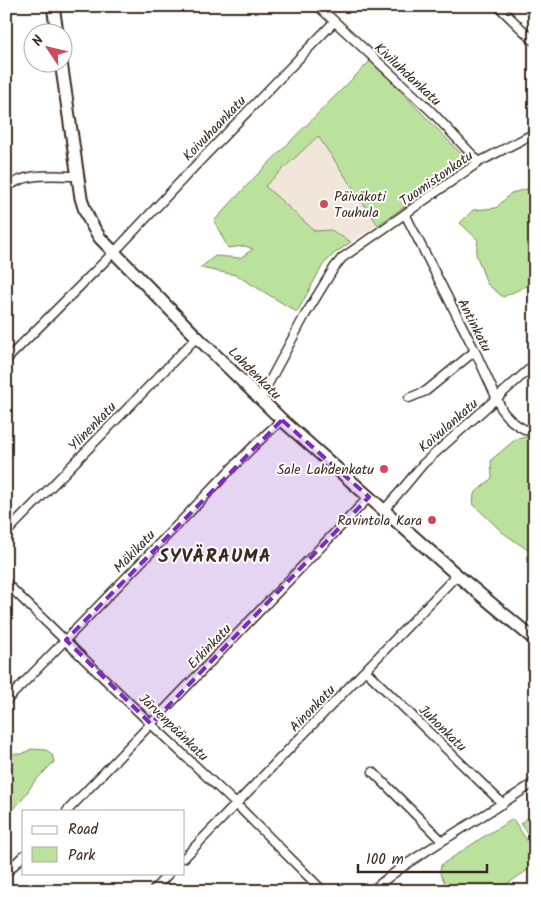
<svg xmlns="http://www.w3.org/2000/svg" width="541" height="897" font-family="Kalam,sans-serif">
<rect width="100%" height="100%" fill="#fff"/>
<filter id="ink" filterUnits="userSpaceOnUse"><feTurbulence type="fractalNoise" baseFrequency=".02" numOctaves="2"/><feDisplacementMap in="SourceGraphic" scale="10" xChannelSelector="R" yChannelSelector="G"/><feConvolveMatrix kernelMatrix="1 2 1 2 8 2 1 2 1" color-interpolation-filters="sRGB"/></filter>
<g filter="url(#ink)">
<!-- built -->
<path fill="#f2e6da" d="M318,136L378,225L351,242L331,230L315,231L264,186Z"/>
<!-- green -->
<path fill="#bbe29d" stroke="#7b865e" d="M371,60L469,162L378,225L318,136L265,186L315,231L331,230L351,242L335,253L323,265L297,312L236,275L200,268L215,256L240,258L253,249L245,246L228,248L214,221L255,177Z
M535,187V219L529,232C537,256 536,260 529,285L503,297L487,284L476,254L478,240L460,223L473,210L496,208L511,193Z
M527,437L535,442V555L502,532L473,504L474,494L492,478L491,460L516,439Z
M6,743L14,754H22L31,749L46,750L52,754L54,762L34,782L22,800L6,816Z
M532,815L535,819V845L521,823Z
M513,819L535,853V865L497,891H449L440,873L441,865L483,837Z"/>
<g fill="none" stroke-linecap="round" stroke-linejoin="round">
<defs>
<path id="minor" d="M318,6L431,111L479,162
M498,6L535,42
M6,189C24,171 54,176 78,176
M405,214L475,351L503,412C513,424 521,428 535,434
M6,360L120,246L196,165L334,22
M409,398L426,391L475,351
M260,399L304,317L334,268L342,258L479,162L535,133
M384,510L404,487L423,464L535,364
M6,533L197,337
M6,583L151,724L236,804L323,891
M366,671L503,804
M6,701C67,639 127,577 187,515C218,483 248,449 282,420
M373,772L442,841
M67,811L369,497
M184,858L457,575
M6,873L24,855
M153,891L169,873
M372,891C390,874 411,861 431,848C466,826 501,805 535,782"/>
<path id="secondary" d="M53,6L57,32
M61,62L81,198C85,213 91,225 100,238L197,337L282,420L457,575L535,640"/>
</defs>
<!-- minor casing -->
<use href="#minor" stroke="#3b2a1e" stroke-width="11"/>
<!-- secondary casing -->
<use href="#secondary" stroke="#3b2a1e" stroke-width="15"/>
<!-- minor -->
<use href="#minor" stroke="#fff" stroke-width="8"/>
<!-- secondary -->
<use href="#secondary" stroke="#fff" stroke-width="11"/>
</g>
</g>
<!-- marked area -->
<path fill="#7b2cbf" fill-opacity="0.2" stroke="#7b2cbf" stroke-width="4" stroke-dasharray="10 6" stroke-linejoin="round" d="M282,420L369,497L151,724L66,640Z"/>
<!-- markers -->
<g fill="#d1495b" stroke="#fff" stroke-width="2">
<circle cx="324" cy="204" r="5"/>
<circle cx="384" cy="469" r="5"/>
<circle cx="432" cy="520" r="5"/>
</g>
<g text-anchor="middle" stroke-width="4" stroke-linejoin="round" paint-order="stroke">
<!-- street labels -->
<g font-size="14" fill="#3b2a1e" stroke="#fff">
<text transform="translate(408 74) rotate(43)" y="5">Kiviluhdankatu</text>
<text transform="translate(214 128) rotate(-46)" y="5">Koivuhaankatu</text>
<text transform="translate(436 178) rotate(-35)" y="5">Tuomistonkatu</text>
<text transform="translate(475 325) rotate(63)" y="5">Antinkatu</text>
<text transform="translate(255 373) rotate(45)" y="5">Lahdenkatu</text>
<text transform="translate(448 425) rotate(-41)" y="5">Koivulankatu</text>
<text transform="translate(92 426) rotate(-46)" y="5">Ylinenkatu</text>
<text transform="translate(134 551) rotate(-46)" y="5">Mäkikatu</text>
<text transform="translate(209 646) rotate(-46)" y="5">Erkinkatu</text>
<text transform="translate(312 708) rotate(-46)" y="5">Ainonkatu</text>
<text transform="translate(174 727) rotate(44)" y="5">Järvenpäänkatu</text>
<text transform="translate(443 728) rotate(44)" y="5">Juhonkatu</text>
</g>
<!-- poi labels -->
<g font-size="14" fill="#3b2a1e" stroke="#fff" text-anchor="end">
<text x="334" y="201" text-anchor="start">Päiväkoti<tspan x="334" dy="16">Touhula</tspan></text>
<text x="374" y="474">Sale Lahdenkatu</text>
<text x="422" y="525">Ravintola Kara</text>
</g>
<!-- district labels -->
<g font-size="19" font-weight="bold" letter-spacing="1" fill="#3b2a1e" stroke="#fff">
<text x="215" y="562">SYVÄRAUMA</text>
</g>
</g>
<!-- margin -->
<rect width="541" height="897" fill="none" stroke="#fff" stroke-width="25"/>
<rect x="12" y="12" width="516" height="872" fill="none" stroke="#3b2a1e" stroke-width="2" filter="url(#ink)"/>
<!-- legend -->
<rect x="22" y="810" width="162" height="65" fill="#ffffff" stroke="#b1aaa5"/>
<rect x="32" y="826" width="25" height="8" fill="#ffffff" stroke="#b1aaa5"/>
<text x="68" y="834" font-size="15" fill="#3b2a1e">Road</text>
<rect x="32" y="847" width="25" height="15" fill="#bbe29d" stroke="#b1aaa5"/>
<text x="68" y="860" font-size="15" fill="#3b2a1e">Park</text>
<!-- north arrow -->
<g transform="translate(48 48) rotate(305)"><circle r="24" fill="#ffffff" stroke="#b1aaa5"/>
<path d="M0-4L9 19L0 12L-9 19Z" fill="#d1495b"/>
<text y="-8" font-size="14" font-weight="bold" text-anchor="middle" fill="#3b2a1e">N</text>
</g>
<!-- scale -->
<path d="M358 864v8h129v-8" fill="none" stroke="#3b2a1e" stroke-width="2.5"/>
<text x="366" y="864" font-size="15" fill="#3b2a1e" stroke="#ffffff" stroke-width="4" paint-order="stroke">100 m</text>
</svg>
